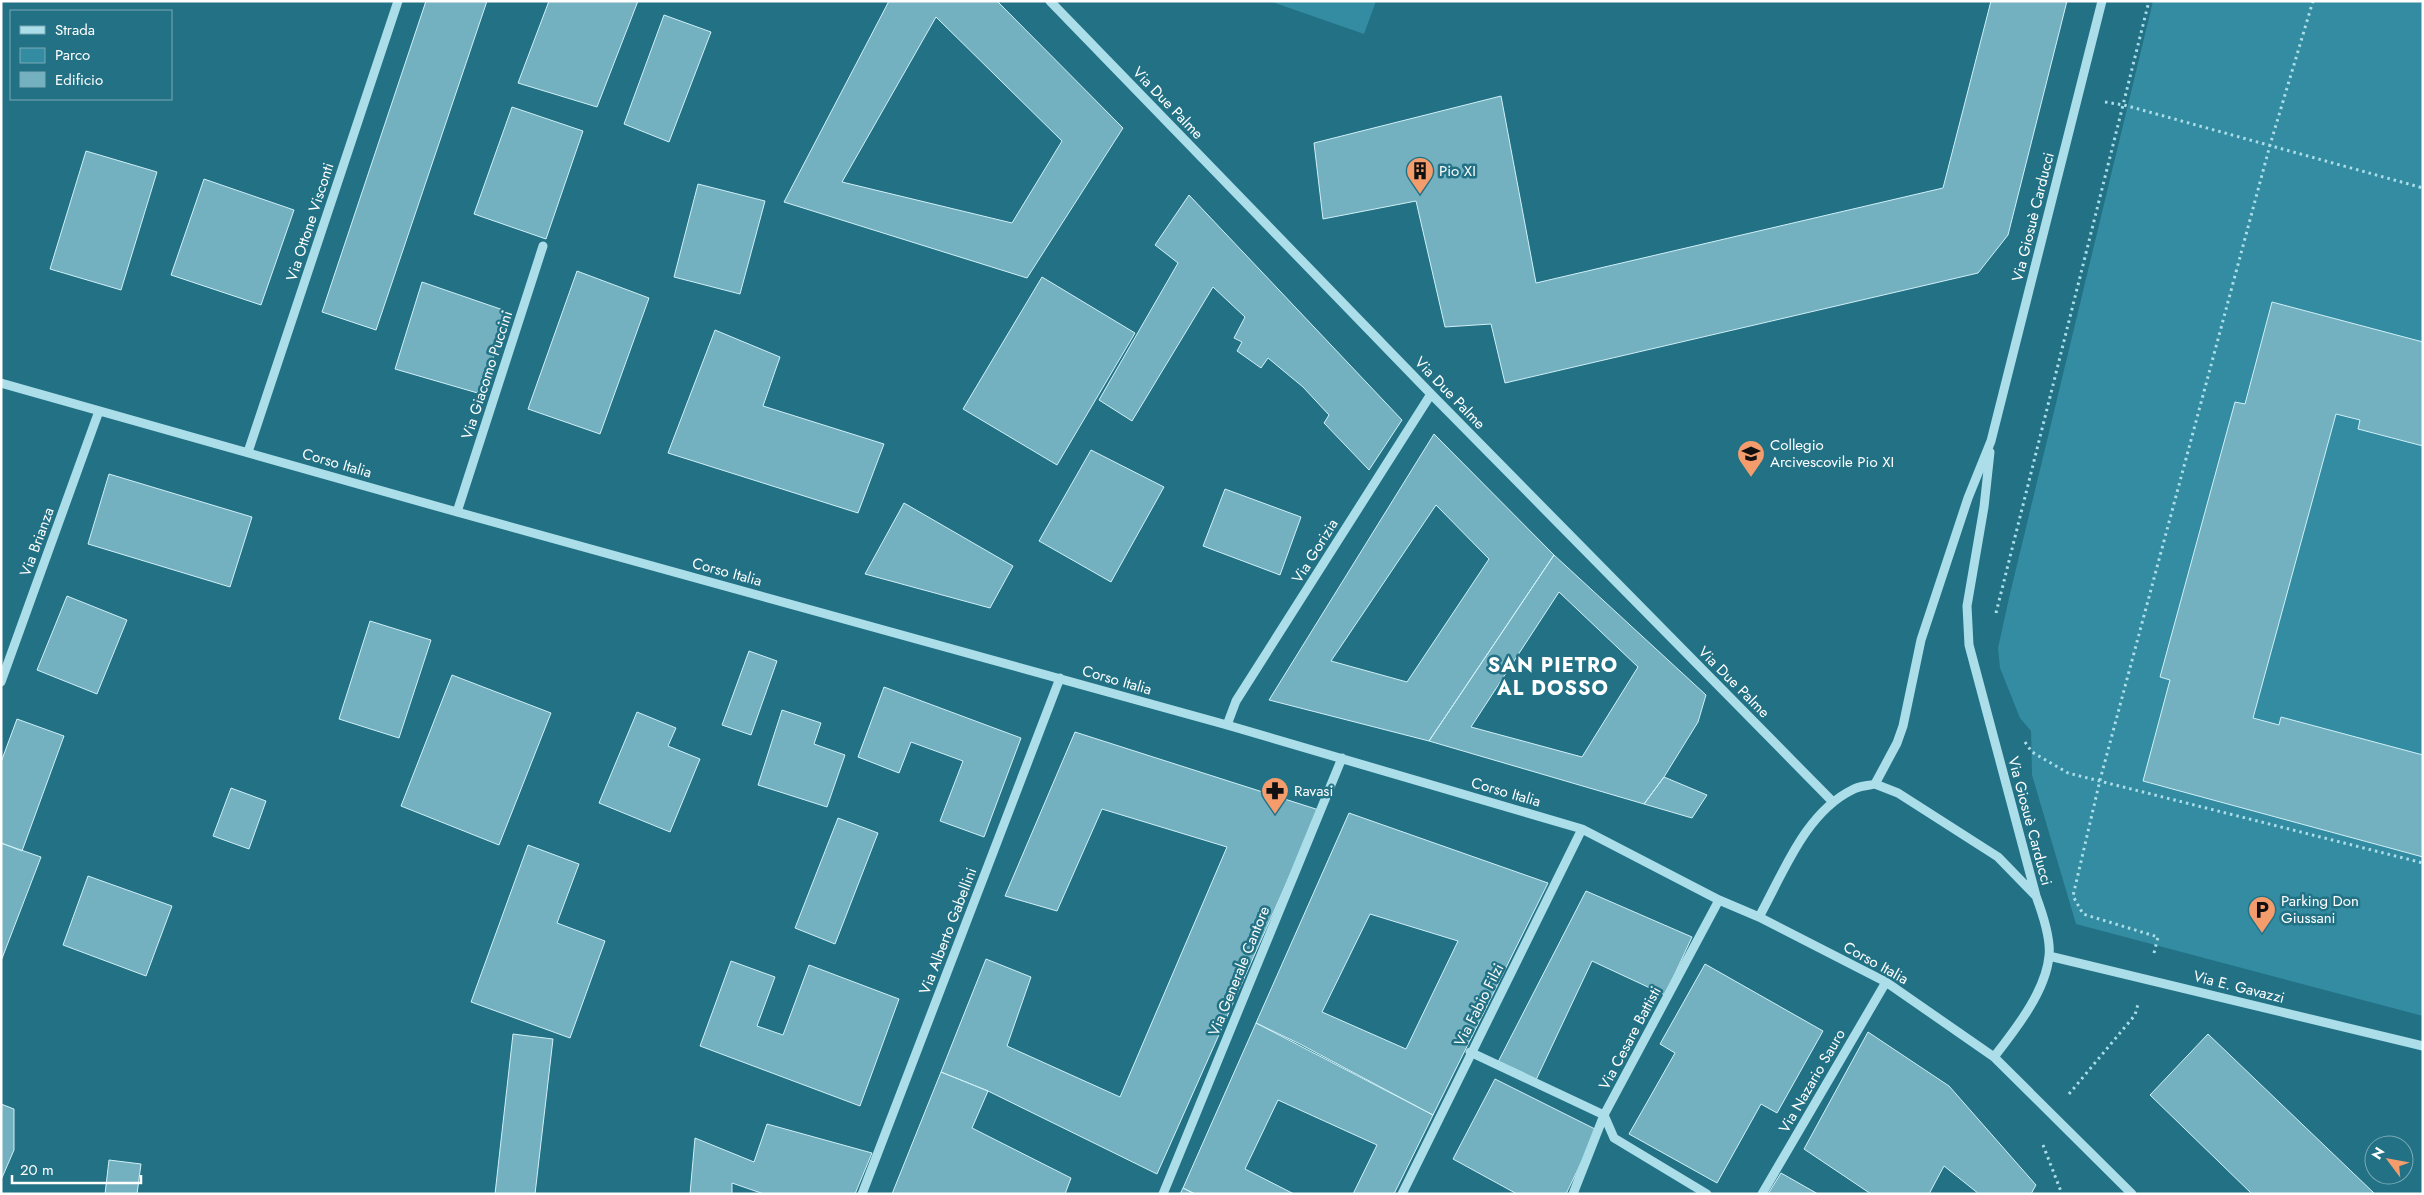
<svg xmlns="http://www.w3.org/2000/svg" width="2424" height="1195" font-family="Jost,sans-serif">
<rect width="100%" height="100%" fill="#227185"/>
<!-- green -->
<path fill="#338ca1" d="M1269,1H1376L1364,34Z
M2153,1H2423V1016L2076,924L2032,775L2031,731L2020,718L2000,668L1998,648L2009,598Z"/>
<!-- building -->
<path fill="#74b1c0" stroke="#cff0f7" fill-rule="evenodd" d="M426,1H487L376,330L322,312Z
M549,1H638L597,107L518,83Z
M889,1H997L1123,128L1027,278L784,202ZM936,17L1062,141L1012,223L842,182Z
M1991,1H2067L2008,235L1978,273L1505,383L1491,324L1445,327L1416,201L1323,219L1314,143L1501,96L1536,283L1943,188Z
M664,15L711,32L669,142L624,124Z
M512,107L583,131L546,239L474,214Z
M86,151L157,172L121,290L50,269Z
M204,179L294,210L261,305L171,275Z
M698,184L765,201L740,294L674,277Z
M1189,195L1402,420L1369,470L1324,423L1329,415L1303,387L1268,358L1261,368L1237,351L1242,342L1234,338L1245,317L1213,287L1132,421L1099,400L1178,263L1155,245Z
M577,271L649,298L600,434L528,409Z
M1042,277L1135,333L1057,465L963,409Z
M422,282L509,312L481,394L395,369Z
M2272,302L2423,342V446L2358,429L2360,420L2336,414L2253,718L2279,725L2281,717L2423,755V857L2143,781L2170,680L2160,677L2235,402L2245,404Z
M715,330L780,357L763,406L884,444L858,513L668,453Z
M1434,434L1554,555L1429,741L1269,700ZM1436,505L1489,559L1407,682L1331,661Z
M1091,450L1164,487L1111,582L1039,541Z
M109,474L252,517L230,587L88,544Z
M1225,489L1301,517L1280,575L1203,546Z
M904,503L1013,566L990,608L865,574Z
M1554,555L1706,695L1698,722L1664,777L1644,804L1429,741ZM1559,592L1638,667L1582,757L1471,727Z
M67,596L127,620L97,694L37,670Z
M370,621L431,640L399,738L339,719Z
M749,651L777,661L751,735L722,725Z
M452,675L551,713L499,845L401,806Z
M884,687L1021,738L984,837L940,821L963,761L911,742L899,773L858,757Z
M782,710L821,723L814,744L845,755L827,807L758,785Z
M637,712L676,728L668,746L700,759L670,832L599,803Z
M17,719L64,736L22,851L1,843V762Z
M1075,732L1319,810L1157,1174L988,1091L941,1072L986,959L1031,977L1007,1046L1120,1097L1227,847L1102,809L1057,911L1005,896Z
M1664,777L1707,795L1692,818L1644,804Z
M231,788L266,801L249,849L213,836Z
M1349,813L1548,883L1433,1115L1300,1044L1256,1023ZM1370,914L1458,941L1406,1049L1322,1012Z
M838,818L878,833L835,944L795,928Z
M1,843L41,857L1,961Z
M528,845L579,864L557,923L605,941L570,1038L471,1002Z
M88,876L172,906L146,976L63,945Z
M1586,891L1692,937L1665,995L1592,961L1535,1082L1497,1064Z
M731,961L775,977L757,1026L783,1035L809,965L899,999L860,1106L700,1046Z
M1705,964L1823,1031L1777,1113L1761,1104L1717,1183L1629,1134L1675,1053L1660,1044Z
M1256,1023L1433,1115L1394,1194H1353L1377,1145L1278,1100L1245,1169L1294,1194H1195L1183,1188Z
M1868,1032L1949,1086L2036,1185L2031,1194H1979L1944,1166L1929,1194H1871L1804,1149Z
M513,1034L553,1039L535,1194H495Z
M2208,1034L2375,1194H2252L2150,1095Z
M941,1072L988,1091L972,1128L1071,1178L1065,1194H892Z
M1495,1079L1597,1130L1566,1194H1517L1453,1159Z
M1,1104L14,1109V1150L1,1180Z
M767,1124L872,1153L855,1194H764L732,1183V1194H690L695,1138L754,1162Z
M109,1160L141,1164L137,1194H105Z
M1781,1173L1818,1194H1768Z
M1183,1188L1195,1194H1180Z"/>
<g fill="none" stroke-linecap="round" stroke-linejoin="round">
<!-- path -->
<path stroke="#abdee9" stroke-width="3" stroke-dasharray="2.5 4" stroke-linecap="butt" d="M2105,102L2124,105L2423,188
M1996,613L2149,1
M2025,742L2032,752L2068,773L2423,863
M2154,953L2158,937L2083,914L2073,896L2100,780L2270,145L2313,1
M2069,1094L2135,1015L2138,1004
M2043,1145L2062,1194"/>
<!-- minor -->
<path stroke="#abdee9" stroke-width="9" d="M1050,1L1431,394L1833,802
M1,383L457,512L1227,725L1582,829L1719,900L1759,917L1886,982L1994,1057L2132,1194
M248,452L398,1
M1990,452L1984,507L1967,606L1969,645L2036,896C2042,912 2051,939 2049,956C2046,991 2015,1030 1994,1057
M457,512L543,246
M1,682L99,411
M1227,725L1236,701L1431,394
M1875,784L1897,743L1903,726L1921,640L1968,498L1991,441L2102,1
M1875,784L1898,793L1998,857L2036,896
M1759,917C1783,874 1805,813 1852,790C1858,786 1867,786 1875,784
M2049,956L2423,1046
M1470,1052L1604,1115L1614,1138L1707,1194
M862,1194L1060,678
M1163,1194L1342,758
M1402,1194L1582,829
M1573,1194L1604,1115L1719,900
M1762,1194L1886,982"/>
</g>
<!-- icons -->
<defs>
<symbol id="building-pin" viewBox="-11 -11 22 30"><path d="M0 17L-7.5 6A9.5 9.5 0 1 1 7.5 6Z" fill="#f59c6d" stroke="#227185"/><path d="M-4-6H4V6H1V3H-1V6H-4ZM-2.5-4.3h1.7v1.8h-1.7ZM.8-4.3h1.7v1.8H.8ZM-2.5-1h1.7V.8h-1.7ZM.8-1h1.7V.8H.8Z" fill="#111"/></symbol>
<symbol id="school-pin" viewBox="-11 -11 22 30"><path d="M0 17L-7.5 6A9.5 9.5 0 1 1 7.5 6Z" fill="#f59c6d" stroke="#227185"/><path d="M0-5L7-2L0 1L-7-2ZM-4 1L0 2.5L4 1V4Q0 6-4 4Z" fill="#111"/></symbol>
<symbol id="pharmacy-pin" viewBox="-11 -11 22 30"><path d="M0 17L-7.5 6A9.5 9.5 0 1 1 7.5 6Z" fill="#f59c6d" stroke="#227185"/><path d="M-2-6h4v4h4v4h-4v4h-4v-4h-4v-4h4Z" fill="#111"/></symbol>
<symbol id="parking-pin" viewBox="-11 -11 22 30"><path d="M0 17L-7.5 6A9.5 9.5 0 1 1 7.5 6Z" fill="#f59c6d" stroke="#227185"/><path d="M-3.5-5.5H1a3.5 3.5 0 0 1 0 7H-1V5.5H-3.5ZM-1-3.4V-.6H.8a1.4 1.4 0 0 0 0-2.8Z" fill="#111"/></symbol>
</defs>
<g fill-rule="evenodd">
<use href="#building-pin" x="1404" y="155" width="32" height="43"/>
<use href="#school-pin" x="1735" y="438" width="32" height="43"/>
<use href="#pharmacy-pin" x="1259" y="775" width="32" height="43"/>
<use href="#parking-pin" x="2246" y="894" width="32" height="43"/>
</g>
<g text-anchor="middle" stroke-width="5" stroke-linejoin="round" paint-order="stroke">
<!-- street labels -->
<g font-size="15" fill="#fff" stroke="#227185">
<text transform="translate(1168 103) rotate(46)" y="5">Via Due Palme</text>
<text transform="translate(2033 217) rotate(-76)" y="5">Via Giosuè Carducci</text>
<text transform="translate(310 222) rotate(-72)" y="5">Via Ottone Visconti</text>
<text transform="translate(487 375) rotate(-72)" y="5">Via Giacomo Puccini</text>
<text transform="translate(1450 393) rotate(46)" y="5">Via Due Palme</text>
<text transform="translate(337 463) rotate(16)" y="5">Corso Italia</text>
<text transform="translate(37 542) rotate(-70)" y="5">Via Brianza</text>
<text transform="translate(1315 551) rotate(-58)" y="5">Via Gorizia</text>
<text transform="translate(727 572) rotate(15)" y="5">Corso Italia</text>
<text transform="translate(1117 680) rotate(16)" y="5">Corso Italia</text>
<text transform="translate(1734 682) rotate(45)" y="5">Via Due Palme</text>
<text transform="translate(1506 792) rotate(16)" y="5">Corso Italia</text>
<text transform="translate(2030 821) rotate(75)" y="5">Via Giosuè Carducci</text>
<text transform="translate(948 931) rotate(-69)" y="5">Via Alberto Gabellini</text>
<text transform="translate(1876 963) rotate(29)" y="5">Corso Italia</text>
<text transform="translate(1239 971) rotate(-68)" y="5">Via Generale Cantore</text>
<text transform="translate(2239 987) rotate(14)" y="5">Via E. Gavazzi</text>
<text transform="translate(1479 1005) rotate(-63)" y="5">Via Fabio Filzi</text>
<text transform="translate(1630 1038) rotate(-62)" y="5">Via Cesare Battisti</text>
<text transform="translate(1812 1081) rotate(-60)" y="5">Via Nazario Sauro</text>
</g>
<!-- poi labels -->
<g font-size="15" fill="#fff" stroke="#227185" text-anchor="start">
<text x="1439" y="176">Pio XI</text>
<text x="1770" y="450">Collegio<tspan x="1770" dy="17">Arcivescovile Pio XI</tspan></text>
<text x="1294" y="796">Ravasi</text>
<text x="2281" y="906">Parking Don<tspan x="2281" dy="17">Giussani</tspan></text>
</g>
<!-- district labels -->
<g font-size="20" font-weight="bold" letter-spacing="1" fill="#fff" stroke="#227185">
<text x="1553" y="672">SAN PIETRO<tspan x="1553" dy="23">AL DOSSO</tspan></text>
</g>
</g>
<!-- border -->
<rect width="2424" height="1195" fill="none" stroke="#ffffff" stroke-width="5"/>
<!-- legend -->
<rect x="10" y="10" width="162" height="90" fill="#227185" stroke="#7aaab6"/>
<rect x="20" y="26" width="25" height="8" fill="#abdee9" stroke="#7aaab6"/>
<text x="55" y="35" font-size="15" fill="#ffffff">Strada</text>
<rect x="20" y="48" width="25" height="15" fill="#338ca1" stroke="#7aaab6"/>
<text x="55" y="60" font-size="15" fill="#ffffff">Parco</text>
<rect x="20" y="72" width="25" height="15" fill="#74b1c0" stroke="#7aaab6"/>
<text x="55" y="85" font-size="15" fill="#ffffff">Edificio</text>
<!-- north arrow -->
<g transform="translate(2389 1160) rotate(302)"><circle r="24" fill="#227185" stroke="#7aaab6"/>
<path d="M0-4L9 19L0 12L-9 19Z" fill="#f59c6d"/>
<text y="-8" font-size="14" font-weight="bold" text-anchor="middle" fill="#ffffff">N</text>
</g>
<!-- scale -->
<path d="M12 1175v8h129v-8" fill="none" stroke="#ffffff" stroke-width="2.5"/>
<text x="20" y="1175" font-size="15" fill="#ffffff" stroke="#227185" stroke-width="4" paint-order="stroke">20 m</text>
</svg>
